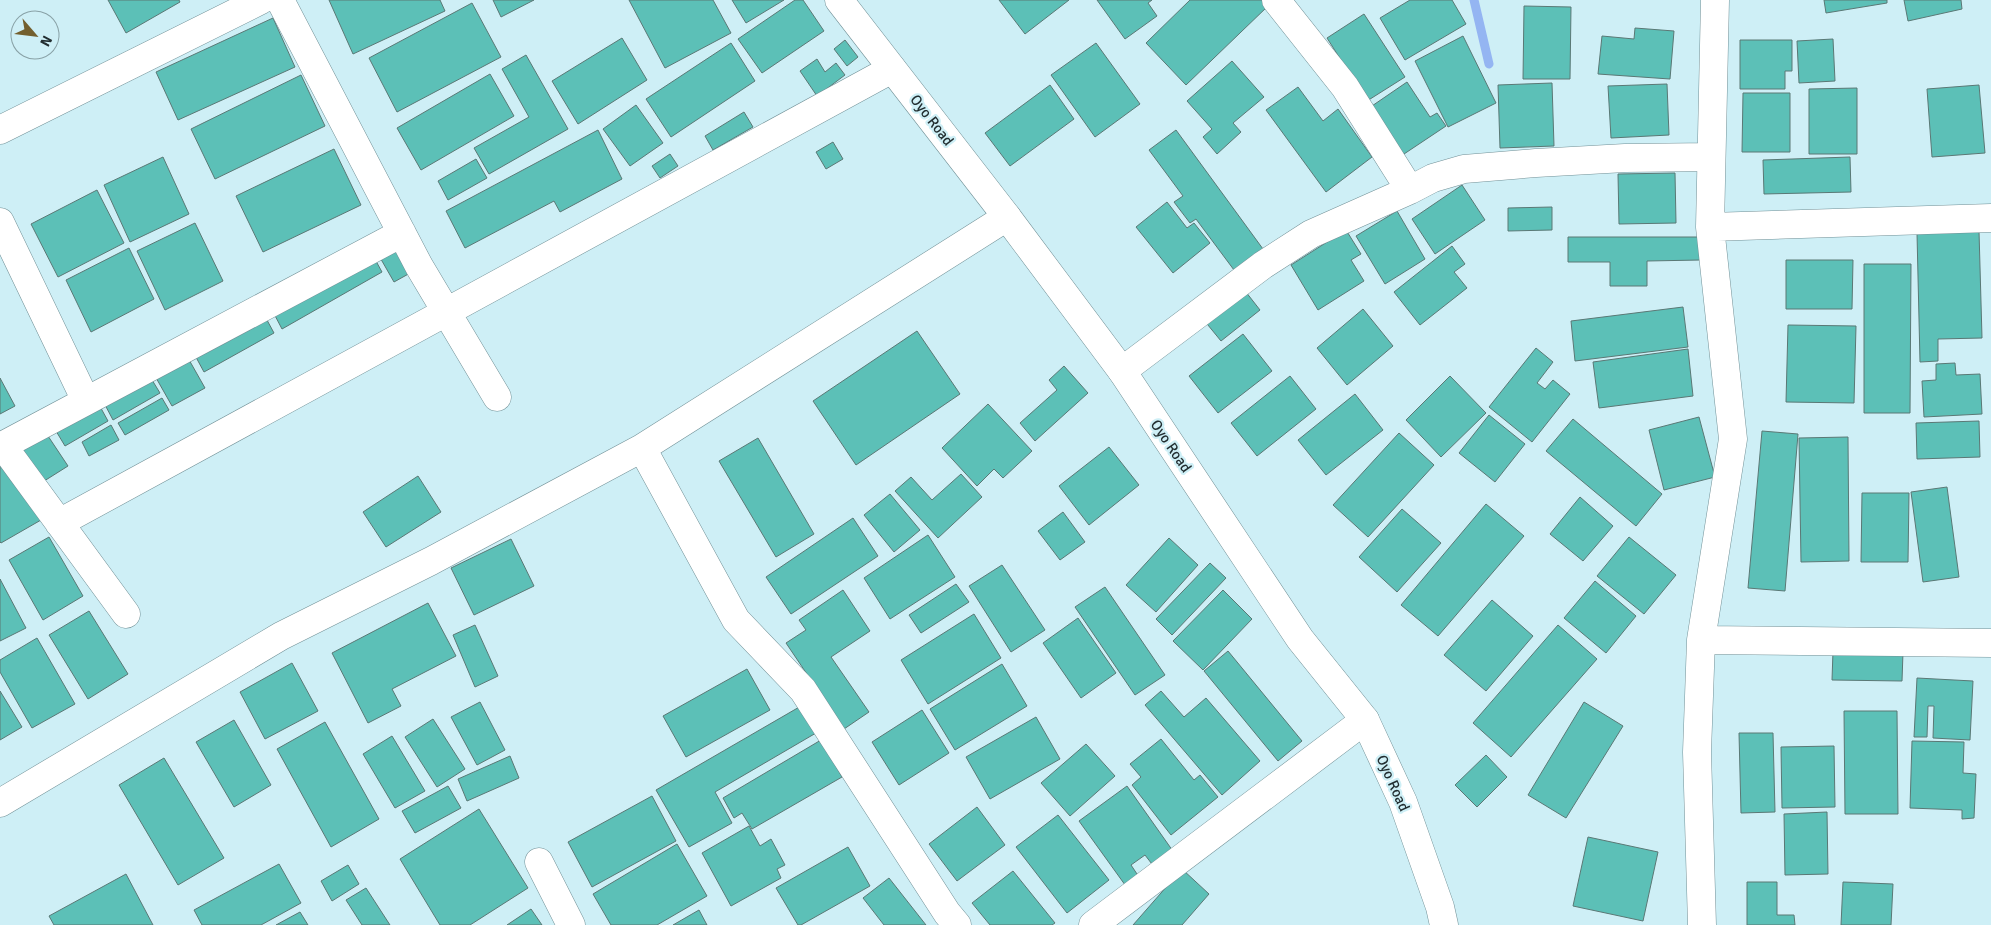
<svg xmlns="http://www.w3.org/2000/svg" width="1991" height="925" font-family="Signika,sans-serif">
<rect width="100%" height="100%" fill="#ceeff6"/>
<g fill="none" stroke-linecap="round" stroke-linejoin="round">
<!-- stream -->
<path stroke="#94b5f2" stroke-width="9" d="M1474,0L1489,64"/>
</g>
<!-- building -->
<path fill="#5cc0b7" stroke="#5a7875" d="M108,0H179L180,2L126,33Z
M329,0H440L445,11L353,54Z
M493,0H534L501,17Z
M629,0H713L731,33L665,68Z
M732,0H784L746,23Z
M795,0H803L824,31L762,73L738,39Z
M999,0H1069L1025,34Z
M1097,0H1152L1148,3L1157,16L1125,39Z
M1190,0H1262L1268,6L1186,85L1146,43Z
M1410,0H1452L1466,24L1405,60L1380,18Z
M1824,0H1887V3L1826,13Z
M1904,0H1961L1962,9L1908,21Z
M472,3L501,57L397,112L369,58Z
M1524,6L1571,7L1570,79H1523Z
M1364,14L1405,77L1367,101L1327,38Z
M273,18L295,67L178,120L156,72Z
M1635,28L1674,31L1670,79L1598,74L1602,36L1634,39Z
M1463,36L1496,103L1448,127L1415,61Z
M622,38L647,80L578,124L552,81Z
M1833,39L1835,81L1799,83L1797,41Z
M845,40L858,57L847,66L834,49Z
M1740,40H1792V71H1785V89H1740Z
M731,43L755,81L671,137L646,99Z
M1096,43L1140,104L1095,137L1051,75Z
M526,55L568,129L489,174L474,148L529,117L502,69Z
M817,59L825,72L836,63L845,75L817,96L800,71Z
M1232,61L1264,97L1233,123L1241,132L1217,154L1203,137L1212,129L1187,101Z
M490,74L514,116L421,170L397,128Z
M301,75L325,126L215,179L191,129Z
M1407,82L1430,117L1437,113L1446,126L1401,156L1369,108Z
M1552,83L1554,146L1500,148L1498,85Z
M1667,84L1669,135L1611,138L1608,86Z
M1050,85L1074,119L1010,166L985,133Z
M1979,85L1985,153L1932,157L1927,89Z
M1298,87L1323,121L1338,109L1372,157L1326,192L1266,110Z
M1857,88V154H1809V89Z
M1743,93H1790V152H1742Z
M636,105L663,143L630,166L603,129Z
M744,112L753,127L713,150L705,136Z
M598,130L622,179L560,212L554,201L465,248L446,211Z
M1176,130L1263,249L1234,270L1196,219L1190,223L1174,202L1183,196L1149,150Z
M833,142L843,159L826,169L816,152Z
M334,149L361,205L263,252L236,196Z
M670,154L678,166L660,178L652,166Z
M163,157L189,214L130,242L104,185Z
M1850,157L1851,192L1764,194L1763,160Z
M476,159L487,178L448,200L438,181Z
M1675,173L1676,223L1619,224L1618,174Z
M1462,185L1485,220L1435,254L1412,219Z
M97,190L124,243L58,277L31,224Z
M1167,202L1187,228L1194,223L1210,243L1173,273L1136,227Z
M1552,207V230L1508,231V208Z
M1397,211L1425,259L1385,284L1356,236Z
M195,223L223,281L165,310L137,251Z
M1346,230L1361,254L1351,260L1364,281L1318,310L1291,265Z
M1979,231L1982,338L1938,339V361L1920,362L1917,233Z
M1568,237H1701V260L1647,261V286H1610V262H1568Z
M396,244L412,272L394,282L378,254Z
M1452,246L1465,264L1454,272L1467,288L1420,325L1394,292Z
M129,248L154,299L91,332L66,280Z
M371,252L382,272L282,329L271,308Z
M1786,260H1853L1852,309H1786Z
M1864,264H1911L1910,413H1864Z
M1242,287L1260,310L1221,341L1203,319Z
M1683,307L1688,347L1575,361L1571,321Z
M261,309L274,333L204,372L191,348Z
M1363,309L1393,346L1347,385L1317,348Z
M1788,325L1856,326L1854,403L1786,402Z
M917,331L960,394L856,465L813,401Z
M1243,334L1272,371L1218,413L1189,376Z
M1536,348L1553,362L1537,383L1545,389L1553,380L1570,394L1532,442L1489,407Z
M1688,349L1693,396L1599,408L1593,362Z
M188,358L205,388L172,406L155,376Z
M1955,363L1956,375L1980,374L1982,414L1924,417L1922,381L1936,380V364Z
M1064,366L1088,393L1035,441L1020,423L1057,390L1049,380Z
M149,375L160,393L113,420L103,401Z
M1290,376L1316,409L1257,456L1231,423Z
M1450,376L1486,413L1441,457L1406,420Z
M0,378L15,406L0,414Z
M1355,394L1383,430L1326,475L1298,440Z
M162,398L169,410L125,435L118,423Z
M97,401L108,421L65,446L53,426Z
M988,404L1032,451L1003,478L994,469L977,486L942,448Z
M1489,415L1525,444L1495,482L1459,453Z
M1699,417L1715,477L1664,490L1649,430Z
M1573,419L1662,494L1636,526L1546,451Z
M1979,421L1980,457L1917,459L1916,423Z
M111,425L119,440L89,456L82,442Z
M1762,431L1798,434L1785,591L1748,588Z
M46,433L68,466L41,483L20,451Z
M1399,433L1434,465L1368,537L1333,505Z
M1848,437L1849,561L1801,562L1799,438Z
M758,438L814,534L776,557L719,461Z
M1109,447L1139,485L1089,525L1059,486Z
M0,460L41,520L1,543L0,542Z
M961,474L982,497L938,538L895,491L911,477L932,500Z
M418,476L441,512L386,547L363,512Z
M1947,487L1959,577L1923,582L1911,492Z
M1862,493H1909L1908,562H1861Z
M890,494L920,530L894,552L864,515Z
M1580,497L1613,526L1583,561L1550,534Z
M1486,504L1524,536L1438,636L1401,605Z
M1402,509L1441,543L1397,592L1359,557Z
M1063,512L1085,542L1060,560L1038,531Z
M853,518L878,556L791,614L766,577Z
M928,535L955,577L890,619L864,578Z
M49,537L83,596L43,620L9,560Z
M1629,537L1676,575L1644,614L1597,576Z
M1169,538L1198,565L1156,612L1126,585Z
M511,539L534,586L474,615L451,568Z
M1210,563L1226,578L1172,635L1156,619Z
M1002,565L1045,630L1011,652L969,586Z
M0,579L26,628L0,641Z
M1595,581L1636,616L1606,653L1564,618Z
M956,584L969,602L921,633L909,615Z
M1105,587L1165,675L1135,695L1075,607Z
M843,590L870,631L831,657L869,712L844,729L786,643L806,630L799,620Z
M1223,590L1252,619L1203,670L1173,641Z
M1492,600L1533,636L1486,691L1444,655Z
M428,603L456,656L392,689L401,706L368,723L332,653Z
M89,611L128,674L88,699L49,635Z
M974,614L1001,658L928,704L901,660Z
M1078,618L1116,673L1081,698L1043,643Z
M475,625L498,676L475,687L453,635Z
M1558,625L1597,659L1511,757L1473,723Z
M37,638L75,704L32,728L0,672V660Z
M1228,651L1302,741L1278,761L1204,671Z
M1833,651L1903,652L1902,681L1832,680Z
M292,663L318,711L265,739L240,692Z
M1002,664L1027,706L955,750L930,709Z
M747,669L770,710L686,757L663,716Z
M1917,678L1973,681L1970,740L1933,738L1934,706H1928L1927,737H1914Z
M0,691L22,727L0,740Z
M1161,691L1184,717L1206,698L1260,761L1222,795L1145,705Z
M480,702L505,750L477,765L451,717Z
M1584,702L1623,726L1566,818L1528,795Z
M801,706L816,733L715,792L732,823L689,847L656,790Z
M922,710L949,753L899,785L872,742Z
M1844,711H1897L1898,814H1845Z
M1036,717L1060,759L990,799L966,757Z
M433,719L465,769L437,787L405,737Z
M234,720L271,785L234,807L196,742Z
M325,722L379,819L331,847L277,749Z
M1739,733H1773L1775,812L1741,813Z
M392,736L425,791L395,808L363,754Z
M1161,739L1194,780L1200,775L1218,797L1171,835L1132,785L1141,777L1130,764Z
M821,740L842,777L752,829L742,813L734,818L723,798Z
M1912,741L1964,742L1963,773L1976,774L1974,818L1962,819V810L1910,808Z
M1086,744L1115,776L1070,816L1041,783Z
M1834,746L1835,807L1782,808L1781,747Z
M1486,755L1507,777L1477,807L1455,785Z
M510,756L519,778L467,801L458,779Z
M164,758L224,858L178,885L119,785Z
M448,786L461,808L415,833L402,811Z
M1127,786L1175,854L1155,868L1145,855L1131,865L1141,880L1128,889L1079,821Z
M652,796L676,841L592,887L568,842Z
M977,807L1005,845L957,881L929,844Z
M479,809L528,888L470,925H440L400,859Z
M1827,812L1828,874L1785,875L1784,814Z
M1058,815L1109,880L1067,913L1016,847Z
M749,826L760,846L771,839L785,865L777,869L781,878L731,906L702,853Z
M1588,837L1658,852L1643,921L1573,906Z
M677,844L707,896L657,925H611L593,894Z
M848,847L870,886L801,925H798L776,888Z
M279,864L301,903L261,925H202L194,910Z
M348,865L359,884L332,901L321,881Z
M1182,869L1209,894L1182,925H1133Z
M1013,871L1055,923L1052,925H990L972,903Z
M126,874L153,925H54L49,916Z
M889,878L926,925H884L863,898Z
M1747,882H1777V915H1794L1795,925H1747Z
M1843,882L1893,884L1891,925H1841Z
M366,888L390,925H362L346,900Z
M531,909L542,925H507Z
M699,910L707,925H673Z
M300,912L308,925H276Z"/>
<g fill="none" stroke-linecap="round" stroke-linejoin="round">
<defs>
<path id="minor" d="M280,0L419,266L497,397
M1276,0L1345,87L1410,190
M0,130L261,0
M0,222L86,401
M1710,227L1991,218
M1122,371L1263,265L1311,234L1410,190L1433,178L1464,169L1536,163L1625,158L1711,157
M3,446L126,614
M0,447L402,233
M642,448L736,620L803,690L947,913L957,925
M59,523L892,69
M1701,640L1991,643
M0,803L281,636L431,561L642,448L1007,217
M539,862L571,925
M1093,925L1365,720
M1702,925L1697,752L1701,640L1733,439L1710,227L1715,0"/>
<path id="highway" d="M839,0L1007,217L1122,371L1300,639L1365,720L1403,802L1440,907L1444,925"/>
</defs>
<!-- minor casing -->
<use href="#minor" stroke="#729197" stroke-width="29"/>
<!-- highway casing -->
<use href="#highway" stroke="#729197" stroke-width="29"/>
<!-- minor -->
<use href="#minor" stroke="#fff" stroke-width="28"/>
<!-- highway -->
<use href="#highway" stroke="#fff" stroke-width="28"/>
</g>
<g text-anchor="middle" stroke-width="4.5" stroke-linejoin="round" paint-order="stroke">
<!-- street labels -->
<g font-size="15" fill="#222e31" stroke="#ceeff6">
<text transform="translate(932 120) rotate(52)" y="5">Oyo Road</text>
<text transform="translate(1171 446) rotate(56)" y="5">Oyo Road</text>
<text transform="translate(1393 783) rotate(66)" y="5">Oyo Road</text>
</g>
</g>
<!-- north arrow -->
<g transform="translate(35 35) rotate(118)"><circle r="24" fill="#ceeff6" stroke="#89a2a7"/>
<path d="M0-4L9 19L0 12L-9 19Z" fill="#735f2e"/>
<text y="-8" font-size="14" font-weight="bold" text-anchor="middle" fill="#222e31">N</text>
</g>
</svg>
